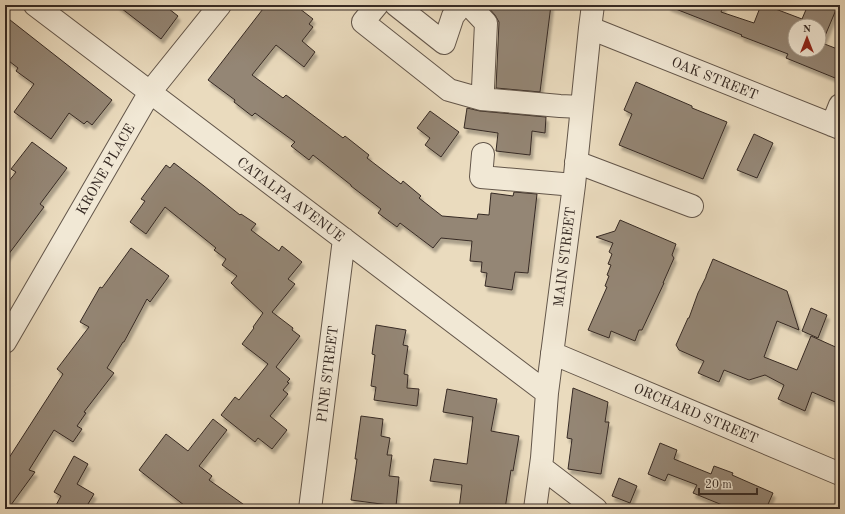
<svg xmlns="http://www.w3.org/2000/svg" width="845" height="514" font-family="'Old Standard TT',serif">
<defs>
<filter id="shadow"><feDropShadow dx="2.5" dy="4.5" stdDeviation="1" flood-color="#0004"/></filter>
</defs>
<rect width="100%" height="100%" fill="#eadbbe"/>
<filter id="stains"><feTurbulence type="fractalNoise" baseFrequency=".005" numOctaves="4"/><feColorMatrix values="0 0 0 0 .2 0 0 0 0 .09 0 0 0 0 .02 0 0 0 .5 -.17"/></filter>
<radialGradient id="worn" r=".72"><stop offset=".6" stop-color="#630" stop-opacity="0"/><stop offset="1" stop-color="#630" stop-opacity=".3"/></radialGradient>
<!-- building -->
<path fill="#948674" stroke="#362a24" fill-rule="evenodd" filter="url(#shadow)" d="M117,5H164L178,16L161,39Z
M266,5H295L313,19L309,24L313,27L302,41L315,52L304,67L276,45L252,75L283,98L286,95L343,138L345,136L369,155L367,158L401,184L403,181L421,196L419,198L442,216L477,219L478,214L489,215L491,193L513,196L514,192L537,194L528,273L515,272L512,290L485,286L487,273L481,272L482,262L470,261L472,241L441,238L433,248L400,223L397,227L378,213L381,209L351,186V185L313,155L309,160L291,146L295,142L255,113L252,116L234,102L235,100L208,80Z
M486,5H551L540,92L496,88L499,22L495,15Z
M668,5H724L721,12L754,23L761,5H765L802,19L808,5H838L822,43L840,50V80L786,58L788,54L741,36L742,35L668,6ZM795,26H819V50H795Z
M5,16L112,100L92,125L87,121L84,124L69,113L51,139L14,112L34,84L16,71L18,68L5,58Z
M636,82L692,106V108L727,122L703,179L619,145L632,114L624,110Z
M467,108L480,111L546,117L545,133L532,131L530,155L496,151L498,133L464,128Z
M430,111L459,132L441,157L425,145L430,138L417,128Z
M754,134L773,143L757,178L737,170Z
M32,142L67,168L40,204L44,207L5,259V186L16,172L11,169Z
M174,163L204,186L240,215L241,214L256,224L251,230L279,251L282,246L302,262L288,279L295,284L272,312L293,328L292,330L300,336L276,367L290,379L287,382L289,383L283,390L288,394L270,416L287,430L272,449L258,438L255,442L221,415L235,397L239,400L268,364L242,344L254,328L253,327L263,313L231,283L237,276L222,265L226,259L214,250L216,248L165,207L146,234L130,222L145,201L141,199L166,165L170,168Z
M620,220L676,244L672,255L674,258L663,283H664L642,330H639L635,341L611,331L609,338L588,330L607,287L605,286L609,276L607,275L611,265L608,264L612,254L609,252L613,243L596,237L615,231Z
M131,248L169,276L150,302L147,299L124,342H123L107,368L114,373L84,412L86,413L77,426L82,429L73,442L54,430L29,470L35,472L8,509H5V464L63,374L57,369L89,327L80,322L100,287L102,288Z
M713,259L787,291L799,330L777,321L764,357L797,370L811,336L840,349V404L812,392L805,411L778,399L784,385L765,375L749,380L724,370L719,382L698,373L704,361L679,350L676,345L688,318H689L698,293L706,277V276Z
M811,308L827,315L818,338L802,331Z
M376,325L406,330L403,345L408,346L404,374L408,375L407,388L419,389L417,406L374,400L376,387L371,386L375,355L372,354Z
M573,388L608,402L605,422H609L601,474L568,469L572,439L567,438Z
M447,389L497,399L491,431L519,436L513,471L511,470L505,509H459L462,485L430,481L434,459L467,464L473,417L443,412Z
M361,416L383,419L381,436L390,438L387,455H392L389,476L399,477L396,506L351,500L357,459H355Z
M213,419L227,430L199,466L212,476L209,480L250,509H189L139,470L166,434L188,451Z
M660,443L677,450L674,459L711,474L714,466L733,473L732,475L773,493L766,509H732L693,493L697,485L668,474L665,481L648,474Z
M74,456L88,464L77,484L94,494L85,509H54L61,496L54,492Z
M619,478L637,486L630,503L612,496Z"/>
<g fill="none" stroke-linecap="round" stroke-linejoin="round">
<defs>
<path id="minor" d="M35,5L547,393
M377,5L363,22L449,90L481,99
M396,5L444,43L453,16L462,5
M469,5L486,23L483,88L481,99L560,106L582,107
M590,28L840,128
M832,125L840,105
M483,154L481,177L574,185
M576,162L692,206
M5,342L150,92L220,5
M552,353L840,474
M541,467L596,509
M310,509L344,239
M535,509L542,458L547,393L574,185L590,28L593,5"/>
</defs>
<!-- minor casing -->
<use href="#minor" stroke="#63564a" stroke-width="24"/>
<!-- minor -->
<use href="#minor" stroke="#f1e8d5" stroke-width="22"/>
</g>
<g text-anchor="middle" stroke-width="3" stroke-linejoin="round" paint-order="stroke">
<!-- street labels -->
<g font-size="14" fill="#362a24" stroke="#f1e8d5">
<text transform="translate(715 78) rotate(22)" y="5">OAK STREET</text>
<text transform="translate(105 169) rotate(-60)" y="5">KRONE PLACE</text>
<text transform="translate(291 199) rotate(37)" y="5">CATALPA AVENUE</text>
<text transform="translate(564 257) rotate(-83)" y="5">MAIN STREET</text>
<text transform="translate(327 374) rotate(-83)" y="5">PINE STREET</text>
<text transform="translate(696 413) rotate(23)" y="5">ORCHARD STREET</text>
</g>
</g>
<!-- margin -->
<rect width="845" height="514" fill="none" stroke="#eadbbe" stroke-width="20"/>
<rect x="6" y="6" width="833" height="502" fill="none" stroke="#362a24" stroke-width="2"/>
<rect x="10" y="10" width="825" height="494" fill="none" stroke="#362a24"/>
<!-- north arrow -->
<g transform="translate(807 38)"><circle r="19" fill="#f1e8d5" stroke="#a69c8e"/>
<path d="M0-3L7 15L0 10L-7 15Z" fill="#8f2418"/>
<text y="-6" font-size="11" font-weight="bold" text-anchor="middle" fill="#362a24">N</text>
</g>
<!-- scale -->
<path d="M699 488v6h58v-6" fill="none" stroke="#362a24" stroke-width="2"/>
<text x="705" y="488" font-size="12" fill="#362a24" stroke="#f1e8d5" stroke-width="3" paint-order="stroke">20 m</text>
<rect width="100%" height="100%" filter="url(#stains)"/>
<rect width="100%" height="100%" fill="url(#worn)"/>
</svg>
